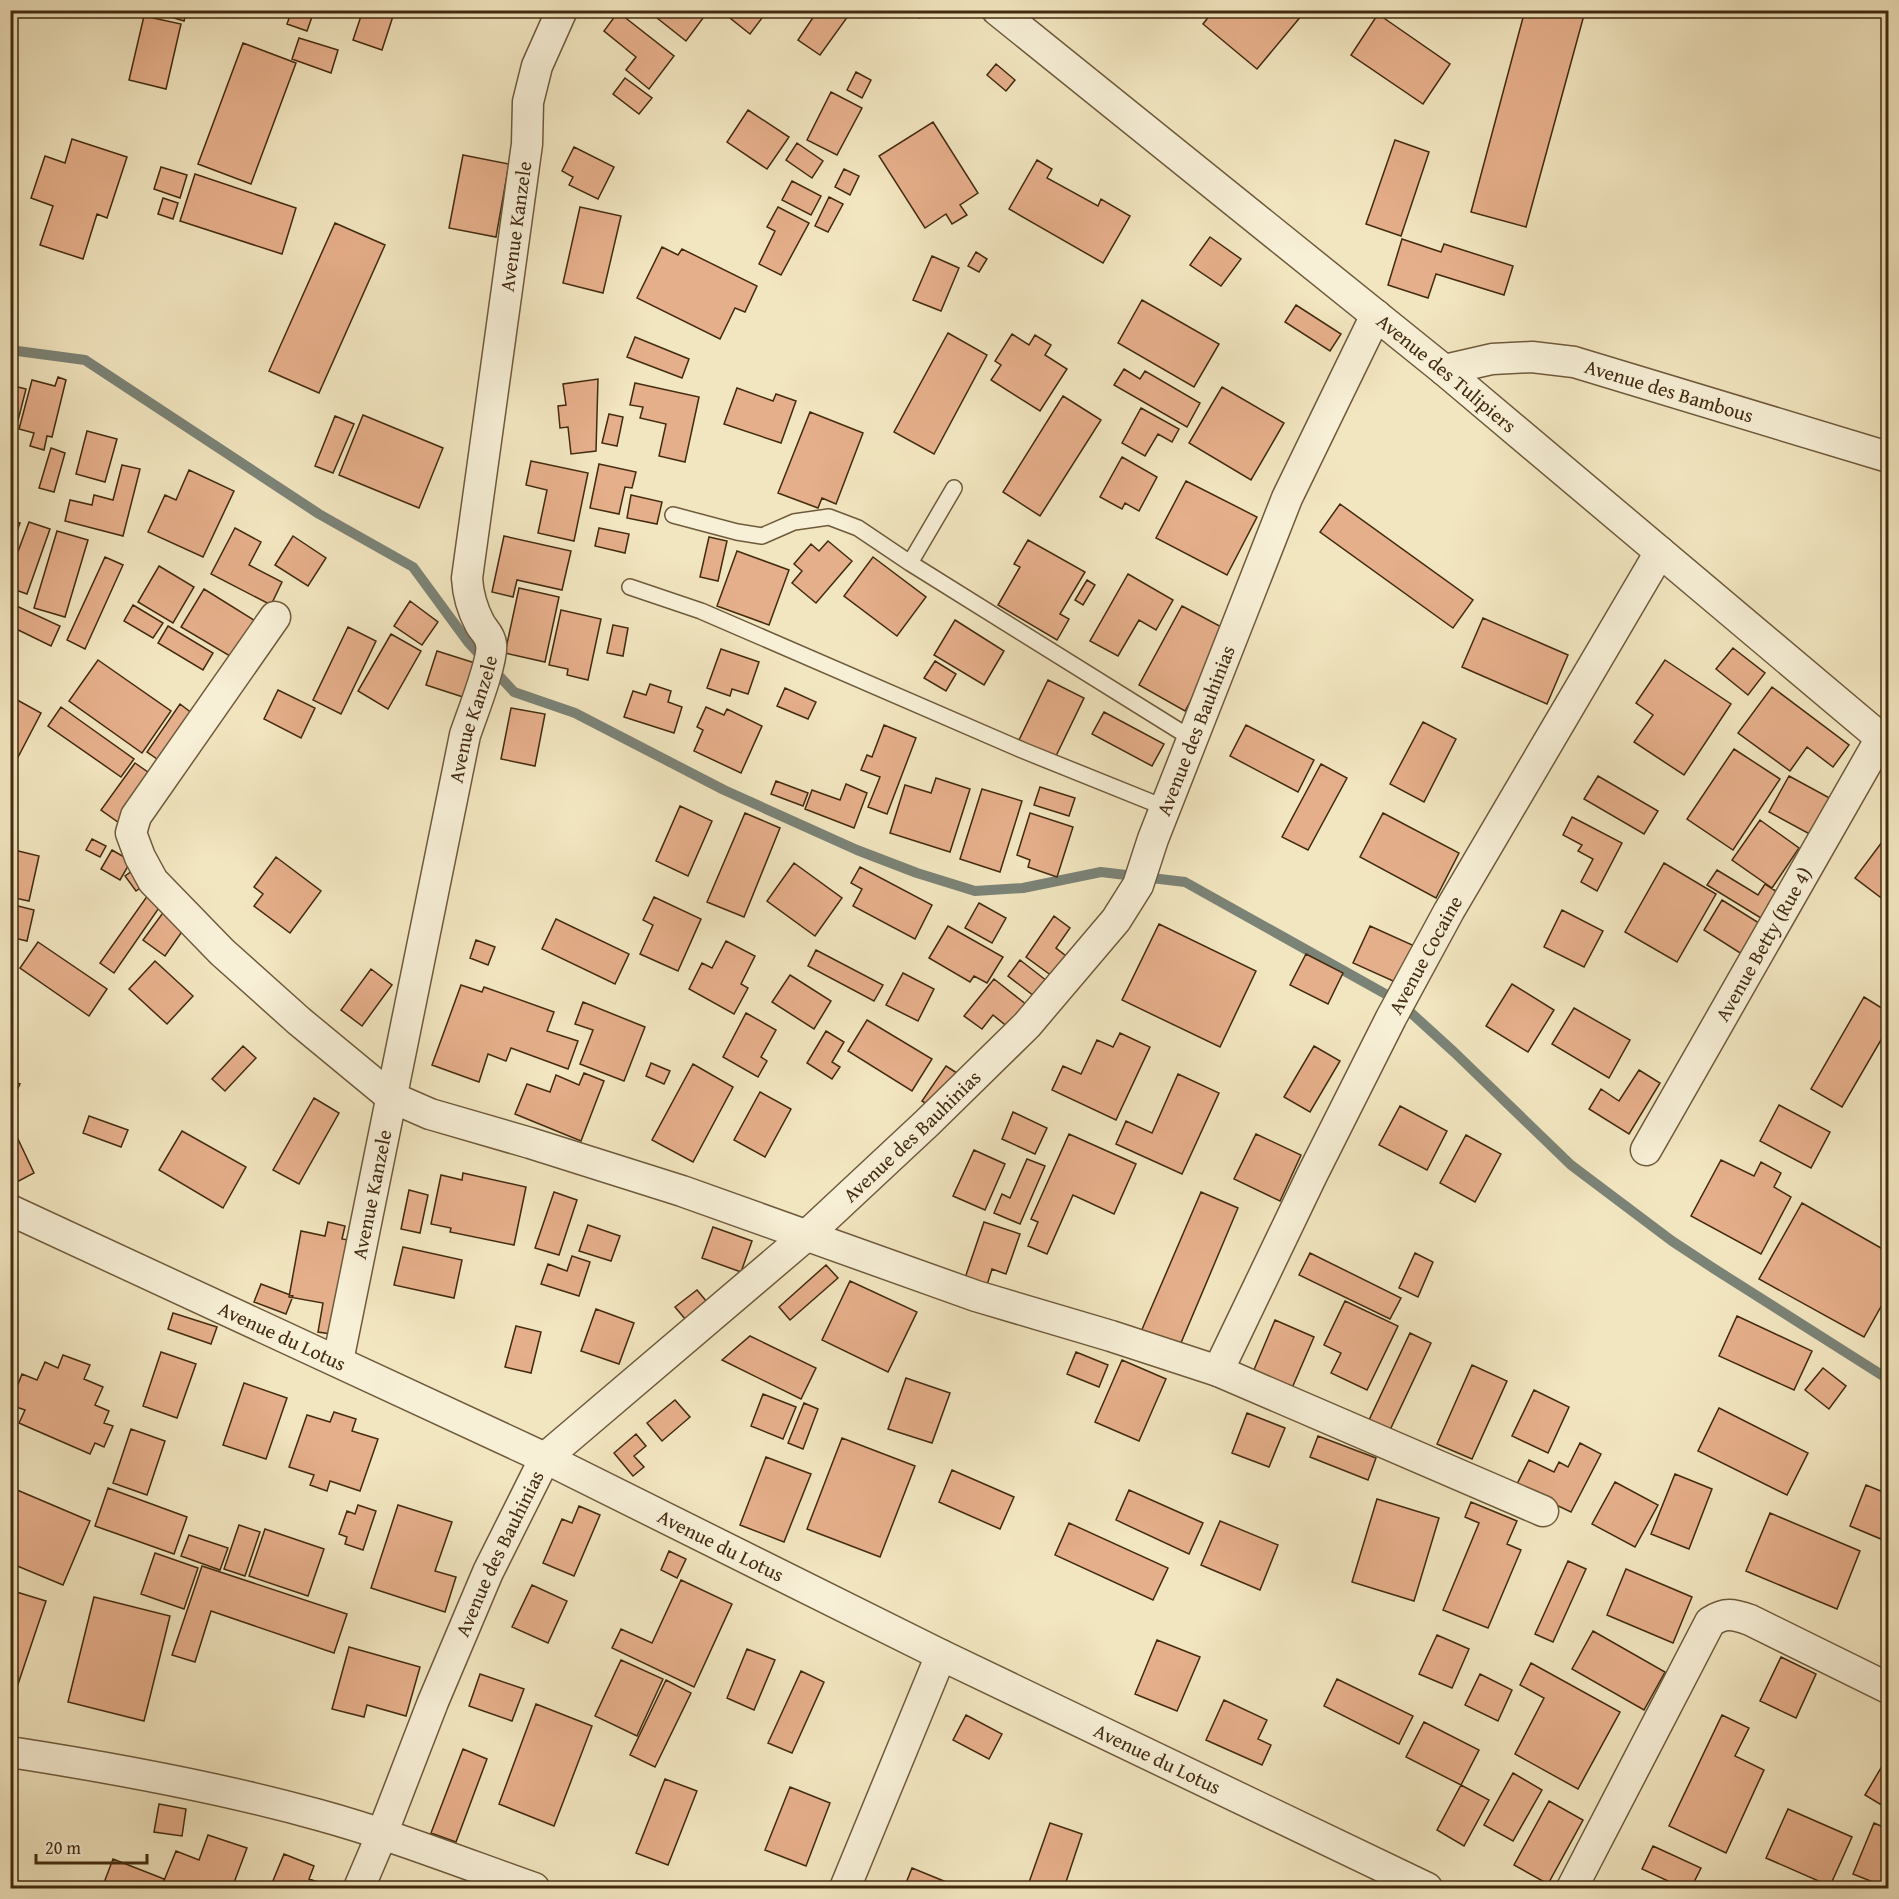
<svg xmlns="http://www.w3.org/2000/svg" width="1899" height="1899" font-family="'Gentium Book Plus',serif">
<rect width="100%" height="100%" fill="#f2e6c0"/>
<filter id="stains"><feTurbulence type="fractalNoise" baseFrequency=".00333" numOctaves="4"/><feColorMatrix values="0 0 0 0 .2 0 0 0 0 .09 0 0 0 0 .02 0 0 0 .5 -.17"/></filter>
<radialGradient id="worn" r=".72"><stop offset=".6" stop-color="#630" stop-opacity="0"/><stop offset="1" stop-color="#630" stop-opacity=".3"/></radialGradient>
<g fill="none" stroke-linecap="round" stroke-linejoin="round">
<!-- stream -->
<path stroke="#7b8377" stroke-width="10" d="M10,350L85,360L319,514L413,567L468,642L514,692L575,713L724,790L857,850L917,873L975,891L1023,888L1101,872L1185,882L1398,1001L1454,1052L1571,1165L1672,1241L1713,1268L1888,1379"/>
</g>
<!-- building -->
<path fill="#e6af8b" stroke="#432b0f" stroke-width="1.5" d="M148,10H187L184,21Z
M292,10L314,11L307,31L287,24Z
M363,10H395L382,50L353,40Z
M647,10H709L686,41Z
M728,10H768L750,34L725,14Z
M818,10L851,12L820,55L798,40Z
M912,10H927L919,18Z
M1214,10H1296L1302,15L1257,69L1203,24Z
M1525,10H1565L1584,15L1526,227L1471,212Z
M618,12L674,56L649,89L626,70L636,57L604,31Z
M1378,14L1450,64L1423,104L1351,55Z
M144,16L181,24L166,89L129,80Z
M299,38L338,50L331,73L292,59Z
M243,43L296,63L251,184L198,164Z
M996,64L1015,80L1006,91L987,75Z
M856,72L871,80L862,98L847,90Z
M625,78L652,98L639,114L613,94Z
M831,92L862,108L837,155L807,140Z
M748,110L789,137L767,169L727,142Z
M933,122L978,193L960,205L967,215L952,224L946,214L925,228L879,156Z
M72,139L127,157L107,218L97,214L83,259L40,245L53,206L31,198L45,156L65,163Z
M1395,140L1429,152L1401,236L1366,224Z
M797,143L823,161L812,178L786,160Z
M574,147L614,167L598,199L569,185L573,177L562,171Z
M463,155L509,164L496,237L449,228Z
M1037,160L1052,169L1047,178L1098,206L1101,199L1130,216L1103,263L1009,209Z
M161,167L187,175L180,198L154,189Z
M844,169L859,176L850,195L835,187Z
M195,174L296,208L282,254L180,221Z
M792,181L821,196L811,215L782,200Z
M829,197L843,204L828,232L815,226Z
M163,198L178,203L173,219L158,214Z
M580,207L621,216L603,293L563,283Z
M778,207L809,223L781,275L759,264L775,231L767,227Z
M335,223L385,245L319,393L269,371Z
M1210,237L1241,259L1221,286L1190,265Z
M1402,239L1441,252L1444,244L1513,266L1504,295L1436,274L1428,298L1388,285Z
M662,247L678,255L682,249L757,286L745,312L735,308L720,339L637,298Z
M976,252L987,259L979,272L968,266Z
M932,256L959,268L941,311L913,300Z
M1142,300L1219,344L1194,387L1118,343Z
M1296,305L1341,334L1330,351L1285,322Z
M948,333L987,355L934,454L894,432Z
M1012,334L1029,345L1035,335L1051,345L1045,355L1067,369L1040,411L991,380L1001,365L995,361Z
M635,337L689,359L682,378L627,357Z
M1124,369L1140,379L1145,371L1200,403L1187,427L1114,385Z
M58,377L66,380L52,437L47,436L44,450L30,446L34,433L19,429L32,380L55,386Z
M598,379L596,451L571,454L568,427L560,428L558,406L566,405L563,384Z
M635,383L699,397L685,462L659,456L666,424L640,418L643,407L630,405Z
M10,385L26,389L10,452Z
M1222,387L1284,423L1251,480L1189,443Z
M737,388L773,401L776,394L796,401L781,443L724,424Z
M1063,396L1101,420L1040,516L1003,492Z
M1141,408L1179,429L1172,442L1158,434L1145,456L1122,443Z
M810,412L863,433L836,504L822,498L818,508L778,493Z
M609,414L623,417L617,446L602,443Z
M363,415L443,448L419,508L339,475Z
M335,416L354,424L333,473L315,466Z
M87,431L117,439L105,482L76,474Z
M51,448L65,453L54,492L39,488Z
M1122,457L1157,477L1139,511L1125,503L1122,509L1100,497Z
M531,461L588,473L574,541L538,533L547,490L526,485Z
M599,464L636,472L632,488L625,487L619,514L590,508Z
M122,465L140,469L123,536L65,521L70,500L92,505L94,495L113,500Z
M189,470L234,491L203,557L148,532L165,495L176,500Z
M1186,481L1257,517L1227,575L1156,538Z
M631,495L662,502L657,524L627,518Z
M1340,504L1473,600L1453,628L1320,532Z
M10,520L20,523L10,549Z
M29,522L50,529L27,594L10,588V573Z
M235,528L261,542L249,565L282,582L271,605L211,574Z
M599,528L629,534L625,553L595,546Z
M57,531L88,540L65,617L34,608Z
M293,536L326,558L308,586L275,565Z
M504,536L571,551L562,590L517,580L513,597L492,592Z
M709,537L727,541L718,581L700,577Z
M1028,540L1085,572L1060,614L1069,619L1057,640L998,605L1020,567L1014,564Z
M828,541L852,561L816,603L792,583L802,571L794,564L811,544L819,551Z
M737,551L789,570L769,625L717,606Z
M105,557L123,565L85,649L67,640Z
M873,557L926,597L897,636L844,596Z
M159,566L194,587L173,623L138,602Z
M1128,574L1173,600L1156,630L1139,620L1118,656L1090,641Z
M1087,580L1095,585L1083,605L1075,600Z
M519,588L559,597L545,662L505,653Z
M204,589L262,625L240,662L181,627Z
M410,601L438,622L422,645L394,626Z
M10,603L60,626L51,646L10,626Z
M133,605L163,623L153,638L124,621Z
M1182,606L1229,631L1185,711L1139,685Z
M561,610L601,619L588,680L567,675L568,669L549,665Z
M1483,618L1568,655L1547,704L1462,667Z
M955,620L1004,651L984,685L934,655Z
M613,625L628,628L623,656L607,653Z
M168,626L213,653L203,670L158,643Z
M348,627L376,641L341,714L313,700Z
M391,634L421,651L388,709L358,691Z
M1733,648L1765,673L1748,695L1716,669Z
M721,649L759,662L748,694L732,689L730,696L707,688Z
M437,651L475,663L463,697L426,685Z
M98,660L171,711L142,753L69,701Z
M1665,660L1731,704L1684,775L1634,742L1653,715L1636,703Z
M935,661L956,674L946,691L924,678Z
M1048,680L1084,698L1055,758L1019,740Z
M650,684L671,691L668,702L682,707L674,733L624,717L633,691L646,695Z
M1772,687L1849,745L1833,767L1807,747L1790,771L1738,733Z
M785,688L816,702L808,719L777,706Z
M278,690L315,708L301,738L264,719Z
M10,696L41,713L16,761L10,758Z
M180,704L193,714L160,761L147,752Z
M61,707L134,759L121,777L48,726Z
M706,707L724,715L727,709L762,726L741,773L694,751L703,730L697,727Z
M511,708L545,714L535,766L501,759Z
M1104,712L1164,744L1152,766L1092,734Z
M1423,722L1456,739L1424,802L1390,784Z
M884,725L916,738L887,814L868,807L880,777L861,770L867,755L872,757Z
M1246,725L1314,760L1298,792L1230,756Z
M1734,749L1780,779L1733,850L1687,819Z
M135,763L155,777L122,825L101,810Z
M1321,764L1347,778L1308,850L1282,837Z
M1598,776L1658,811L1644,834L1584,799Z
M1789,776L1837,802L1817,838L1769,812Z
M936,778L970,789L950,852L890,833L905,785L931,793Z
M776,781L808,793L803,806L771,794Z
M846,784L867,793L854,828L805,809L812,790L840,800Z
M1040,787L1075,798L1069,816L1034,805Z
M982,789L1022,801L1000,872L960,859Z
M680,806L712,821L688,876L656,861Z
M745,813L780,828L744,917L707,902Z
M1030,813L1073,827L1057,877L1028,867L1030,860L1017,855Z
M1383,813L1459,853L1436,898L1360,857Z
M1572,817L1622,843L1597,891L1581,882L1593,859L1578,851L1582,845L1563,835Z
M1760,820L1799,848L1772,888L1732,860Z
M1888,834V903L1855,878Z
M92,839L106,846L100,857L86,850Z
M10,849L39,856L29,901L10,897Z
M112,850L131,861L120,880L101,869Z
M276,857L321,891L290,933L254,906L263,894L254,887Z
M794,863L842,898L815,936L767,901Z
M1664,863L1716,894L1677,962L1625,932Z
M860,867L932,905L915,939L853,906L862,889L851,883Z
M135,869L146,884L136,891L125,876Z
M1717,870L1758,895L1765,884L1785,897L1769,923L1707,885Z
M148,895L161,905L114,973L100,963Z
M654,897L701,919L678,971L640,954L653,925L643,920Z
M1722,900L1767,928L1748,958L1704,930Z
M979,903L1006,918L992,943L965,928Z
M10,904L34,910L27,941L10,937Z
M165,910L186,926L165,956L143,940Z
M1562,910L1603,931L1584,967L1544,947Z
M1054,916L1070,928L1056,948L1066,956L1052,976L1026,957Z
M556,919L629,954L615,984L542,949Z
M1159,924L1256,971L1220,1047L1122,1000Z
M948,926L1003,957L987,983L974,976L970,982L929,958Z
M1370,926L1419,948L1402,985L1353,963Z
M476,940L495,947L488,965L470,958Z
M726,941L755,956L741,984L748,988L734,1014L689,989L702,963L712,968Z
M38,942L107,989L89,1016L20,968Z
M816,950L883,985L874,1001L808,966Z
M1306,954L1343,973L1328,1004L1290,985Z
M1020,960L1047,981L1034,996L1008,976Z
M155,961L193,996L167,1024L129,989Z
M371,969L392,985L362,1026L341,1010Z
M903,973L934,989L918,1021L886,1005Z
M790,975L831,1001L814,1029L772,1002Z
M994,979L1032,1009L1014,1032L993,1015L982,1029L964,1016Z
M1512,984L1554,1010L1528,1052L1486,1026Z
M461,985L482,992L484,987L554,1012L547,1031L578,1041L568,1069L511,1048L506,1061L488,1054L479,1082L432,1065Z
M1864,997L1888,1012V1028L1842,1107L1811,1089Z
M583,1002L645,1027L624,1081L580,1064L593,1030L575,1024Z
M1574,1008L1630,1040L1609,1078L1552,1044Z
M746,1013L776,1030L761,1057L767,1061L758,1077L723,1057Z
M867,1020L932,1059L912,1091L848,1051Z
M826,1031L844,1042L832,1062L840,1067L832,1079L807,1063Z
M1120,1033L1150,1047L1116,1120L1052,1090L1063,1066L1081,1074L1097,1040L1113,1047Z
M243,1046L256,1058L225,1091L212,1079Z
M1314,1046L1340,1061L1310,1112L1284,1097Z
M651,1063L670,1071L664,1084L646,1076Z
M693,1064L733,1087L693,1162L652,1140Z
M946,1066L960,1075L936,1110L922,1101Z
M1639,1070L1660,1083L1629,1134L1589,1109L1601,1089L1619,1101Z
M584,1073L604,1081L581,1141L515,1114L527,1084L550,1092L556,1075L579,1085Z
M1178,1074L1219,1093L1182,1174L1116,1144L1126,1121L1152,1133Z
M10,1080L20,1084L10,1105Z
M760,1092L791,1109L765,1157L734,1140Z
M314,1098L339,1113L299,1184L273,1170Z
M1779,1105L1830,1132L1811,1168L1760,1141Z
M1400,1106L1447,1131L1427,1170L1379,1145Z
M1013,1112L1047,1128L1035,1154L1002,1139Z
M89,1116L128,1130L121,1147L83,1133Z
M182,1131L246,1167L223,1208L159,1170Z
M1069,1134L1136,1164L1114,1214L1073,1195L1047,1254L1028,1246L1038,1222L1031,1219Z
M1256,1134L1301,1155L1280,1201L1234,1179Z
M1466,1135L1501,1154L1475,1202L1440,1183Z
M17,1137L34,1173L13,1184L10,1178V1140Z
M974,1150L1005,1164L985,1210L953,1196Z
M1027,1159L1045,1166L1020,1224L994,1213L1002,1194L1010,1198Z
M1721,1160L1754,1176L1761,1162L1781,1173L1774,1187L1791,1197L1761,1254L1691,1216Z
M463,1173L526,1187L514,1245L450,1232L451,1228L431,1224L441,1175L462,1180Z
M409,1190L428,1195L420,1233L401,1229Z
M554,1192L577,1200L559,1255L535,1248Z
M1201,1192L1238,1208L1178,1350L1140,1334Z
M1802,1203L1888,1252V1294L1864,1337L1759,1279Z
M328,1222L345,1226L342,1239L355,1241L338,1335L318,1332L323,1303L289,1297L301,1231L325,1236Z
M984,1222L1020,1234L1006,1274L992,1269L987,1285L965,1278Z
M588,1225L620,1236L611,1261L579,1251Z
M713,1227L752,1241L741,1272L702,1258Z
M403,1247L462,1260L454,1298L394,1285Z
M1310,1253L1401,1298L1390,1319L1299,1275Z
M1415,1253L1433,1262L1418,1297L1399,1288Z
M572,1256L590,1262L579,1296L541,1284L548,1264L567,1271Z
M826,1265L838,1278L790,1320L779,1307Z
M850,1281L917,1312L888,1372L822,1340Z
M261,1284L293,1296L286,1314L254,1302Z
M697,1290L712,1308L691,1326L675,1307Z
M1345,1301L1398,1326L1367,1390L1331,1373L1341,1353L1324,1345Z
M596,1309L634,1323L619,1364L581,1351Z
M173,1313L217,1327L211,1344L168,1329Z
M1737,1316L1812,1351L1794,1390L1719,1356Z
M1275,1320L1314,1337L1292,1388L1253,1372Z
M516,1326L541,1332L531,1373L505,1367Z
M1410,1333L1431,1343L1390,1430L1369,1420Z
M750,1336L816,1368L801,1399L722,1360Z
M161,1352L196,1364L177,1418L143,1406Z
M1076,1352L1108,1365L1099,1387L1067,1374Z
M63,1355L90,1365L84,1379L103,1387L95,1405L109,1411L104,1423L113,1426L104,1447L95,1443L90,1454L19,1423L25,1410L10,1405L22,1374L37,1380L45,1362L58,1368Z
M1122,1360L1166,1379L1139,1441L1095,1422Z
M1472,1365L1507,1381L1472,1459L1437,1444Z
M1823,1368L1846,1386L1829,1409L1805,1390Z
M906,1378L950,1393L932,1443L888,1429Z
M244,1383L287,1398L266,1459L223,1445Z
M1534,1390L1569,1407L1548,1453L1512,1436Z
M763,1394L796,1407L783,1439L751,1426Z
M675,1400L690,1417L662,1441L647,1423Z
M804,1403L818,1409L803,1449L788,1443Z
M1719,1408L1808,1453L1787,1495L1698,1451Z
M334,1412L356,1419L352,1431L378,1439L360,1491L330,1481L327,1491L310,1485L314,1475L289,1467L307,1415L330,1422Z
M1247,1413L1285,1428L1269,1467L1232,1453Z
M131,1429L165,1441L147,1495L113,1483Z
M636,1434L646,1446L634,1456L644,1467L633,1476L614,1453Z
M1318,1436L1376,1458L1368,1480L1310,1457Z
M842,1438L915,1466L880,1557L807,1529Z
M1580,1443L1601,1454L1571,1512L1516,1486L1529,1460L1554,1472L1559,1462L1568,1467Z
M766,1457L811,1474L784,1542L740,1525Z
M952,1470L1014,1497L1000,1529L939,1502Z
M1675,1474L1712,1489L1689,1549L1651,1534Z
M1615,1482L1658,1505L1635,1547L1592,1524Z
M1866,1485L1888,1494V1542L1850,1526Z
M10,1487L90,1521L63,1585L10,1563Z
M108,1488L187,1517L174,1554L95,1526Z
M1129,1490L1203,1523L1189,1554L1116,1520Z
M1377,1499L1439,1518L1414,1601L1352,1582Z
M1471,1502L1517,1521L1507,1544L1521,1550L1488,1628L1443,1610L1479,1523L1465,1517Z
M358,1505L376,1511L363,1550L345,1544L347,1537L339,1534L347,1511L355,1514Z
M398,1505L452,1522L435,1571L456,1577L445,1612L371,1588Z
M579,1506L600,1515L574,1576L543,1563L562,1519L572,1523Z
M1770,1513L1860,1551L1837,1609L1746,1571Z
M1220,1521L1278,1545L1260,1590L1201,1565Z
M1069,1523L1168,1568L1153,1600L1055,1555Z
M239,1525L260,1532L245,1576L224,1569Z
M265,1529L324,1549L308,1596L249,1576Z
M189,1535L228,1548L220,1570L181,1556Z
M669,1551L686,1559L677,1578L661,1570Z
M155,1553L198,1568L184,1609L141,1594Z
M1568,1561L1586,1569L1553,1642L1535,1634Z
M202,1566L347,1614L334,1653L211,1611L195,1662L172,1655Z
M1626,1569L1692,1597L1673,1643L1607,1615Z
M681,1580L732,1604L694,1687L612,1648L621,1629L652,1643Z
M532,1585L567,1601L548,1643L512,1627Z
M10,1590L46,1601L10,1708Z
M94,1597L170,1616L144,1721L68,1702Z
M1593,1631L1665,1672L1644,1710L1572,1669Z
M1437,1635L1469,1649L1452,1688L1419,1674Z
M1157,1640L1200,1657L1177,1711L1135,1694Z
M349,1647L420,1667L406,1716L367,1705L364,1717L332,1709Z
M747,1649L775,1660L754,1710L727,1698Z
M1781,1657L1816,1674L1796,1718L1760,1701Z
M621,1660L663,1679L637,1736L595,1716Z
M1531,1663L1620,1712L1578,1789L1515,1754L1544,1698L1520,1685Z
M801,1671L824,1682L792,1753L768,1743Z
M480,1674L524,1689L512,1721L469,1706Z
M1480,1674L1512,1690L1498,1721L1465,1705Z
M1337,1679L1413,1716L1399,1744L1324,1706Z
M666,1680L691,1693L655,1767L630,1755Z
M1224,1700L1267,1720L1258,1739L1271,1745L1262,1765L1206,1740Z
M536,1704L592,1726L554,1826L499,1804Z
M966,1715L1002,1734L989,1759L953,1740Z
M1722,1715L1749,1728L1735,1756L1764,1770L1726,1853L1669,1826Z
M1424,1722L1479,1750L1461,1785L1406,1757Z
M463,1749L487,1759L456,1842L431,1833Z
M1888,1756V1809L1865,1795Z
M1513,1773L1542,1790L1513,1841L1484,1825Z
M665,1779L697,1791L668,1865L636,1853Z
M1461,1785L1489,1800L1464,1846L1437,1830Z
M790,1787L830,1803L806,1866L765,1850Z
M1549,1801L1583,1820L1548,1884L1514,1865Z
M159,1804L186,1809L182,1836L154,1832Z
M1788,1809L1852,1837L1830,1886L1766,1858Z
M1050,1823L1082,1834L1064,1888H1027Z
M1874,1823L1888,1829V1888L1853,1874Z
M208,1835L247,1848L232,1888H161L176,1851L199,1860Z
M1653,1846L1701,1868L1691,1888H1683L1642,1869Z
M284,1854L314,1866L309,1879L335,1888H270Z
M113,1859L164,1879L160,1888H102Z
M912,1868L961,1888H904Z"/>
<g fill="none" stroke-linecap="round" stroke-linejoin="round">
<defs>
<path id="lane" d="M673,515L737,532L762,536L794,522L829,517L858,528L910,563L1194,740
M910,563L954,488
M630,587L701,611L1022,750L1166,808"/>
<g id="street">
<path id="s1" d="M997,10L1444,370L1888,744"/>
<path id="s2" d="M1444,370L1492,359L1532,357L1574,362L1888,457"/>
<path d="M275,617L136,816L131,833L140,857L153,881L222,952L299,1021L391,1097L430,1114L530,1143L682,1191L976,1296L1111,1336L1218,1371L1543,1511"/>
<path id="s3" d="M1646,1150L1881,738"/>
<path id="s4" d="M10,1210L545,1458L941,1655L1427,1888"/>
<path id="s5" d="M338,1361L465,735C471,717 494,659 491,644C490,635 484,631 480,624C472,609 468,595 467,578L527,144L528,102L537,66L562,10"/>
<path id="s6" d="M1218,1371L1312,1175L1391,1018L1449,911L1660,552"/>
<path d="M10,1752C114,1768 218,1787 319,1815C392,1835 463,1863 534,1888"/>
<path id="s7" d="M359,1888L382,1834L433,1702L488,1572L545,1458L807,1235L927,1123L1027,1025L1116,920L1138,885L1153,839L1287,498L1376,315"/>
<path d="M845,1888L941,1655"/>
<path d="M1572,1888L1710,1622C1725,1612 1733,1614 1750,1620L1888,1688"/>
</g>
</defs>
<!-- lane casing -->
<use href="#lane" stroke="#6f5a3b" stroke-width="18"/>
<!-- street casing -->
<use href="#street" stroke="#6f5a3b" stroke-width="33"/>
<!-- lane -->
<use href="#lane" stroke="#f7efd6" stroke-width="15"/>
<!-- street -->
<use href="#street" stroke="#f7efd6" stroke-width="30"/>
</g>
<g text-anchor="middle" stroke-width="4.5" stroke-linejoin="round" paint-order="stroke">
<!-- street labels -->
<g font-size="20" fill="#432b0f" stroke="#f7efd6">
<text dy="7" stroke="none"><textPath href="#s5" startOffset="1160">Avenue Kanzele</textPath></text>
<text dy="7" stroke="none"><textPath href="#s1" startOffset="578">Avenue des Tulipiers</textPath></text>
<text dy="7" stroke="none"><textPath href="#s2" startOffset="231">Avenue des Bambous</textPath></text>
<text dy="7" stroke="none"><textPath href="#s5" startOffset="656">Avenue Kanzele</textPath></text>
<text dy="7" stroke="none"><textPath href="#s7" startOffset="1461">Avenue des Bauhinias</textPath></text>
<text dy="7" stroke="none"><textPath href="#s3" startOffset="237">Avenue Betty (Rue 4)</textPath></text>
<text dy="7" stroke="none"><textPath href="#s6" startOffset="465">Avenue Cocaine</textPath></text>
<text dy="7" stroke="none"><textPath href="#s7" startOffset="957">Avenue des Bauhinias</textPath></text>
<text dy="7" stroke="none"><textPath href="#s5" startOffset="170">Avenue Kanzele</textPath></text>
<text dy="7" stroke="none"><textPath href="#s4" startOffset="300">Avenue du Lotus</textPath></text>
<text dy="7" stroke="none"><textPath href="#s4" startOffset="786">Avenue du Lotus</textPath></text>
<text dy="7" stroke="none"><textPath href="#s7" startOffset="363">Avenue des Bauhinias</textPath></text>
<text dy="7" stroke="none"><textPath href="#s4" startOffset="1272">Avenue du Lotus</textPath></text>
</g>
</g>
<!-- margin -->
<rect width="1899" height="1899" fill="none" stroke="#f2e6c0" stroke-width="36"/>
<rect x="12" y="12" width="1875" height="1875" fill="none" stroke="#432b0f" stroke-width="3"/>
<rect x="18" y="18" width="1863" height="1863" fill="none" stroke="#432b0f" stroke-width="1.5"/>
<!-- scale -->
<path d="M36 1854v9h111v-9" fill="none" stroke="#432b0f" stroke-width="3"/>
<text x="45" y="1854" font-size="18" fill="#432b0f" stroke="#f7efd6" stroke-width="4.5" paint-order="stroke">20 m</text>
<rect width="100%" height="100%" filter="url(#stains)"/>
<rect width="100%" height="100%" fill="url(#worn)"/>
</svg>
